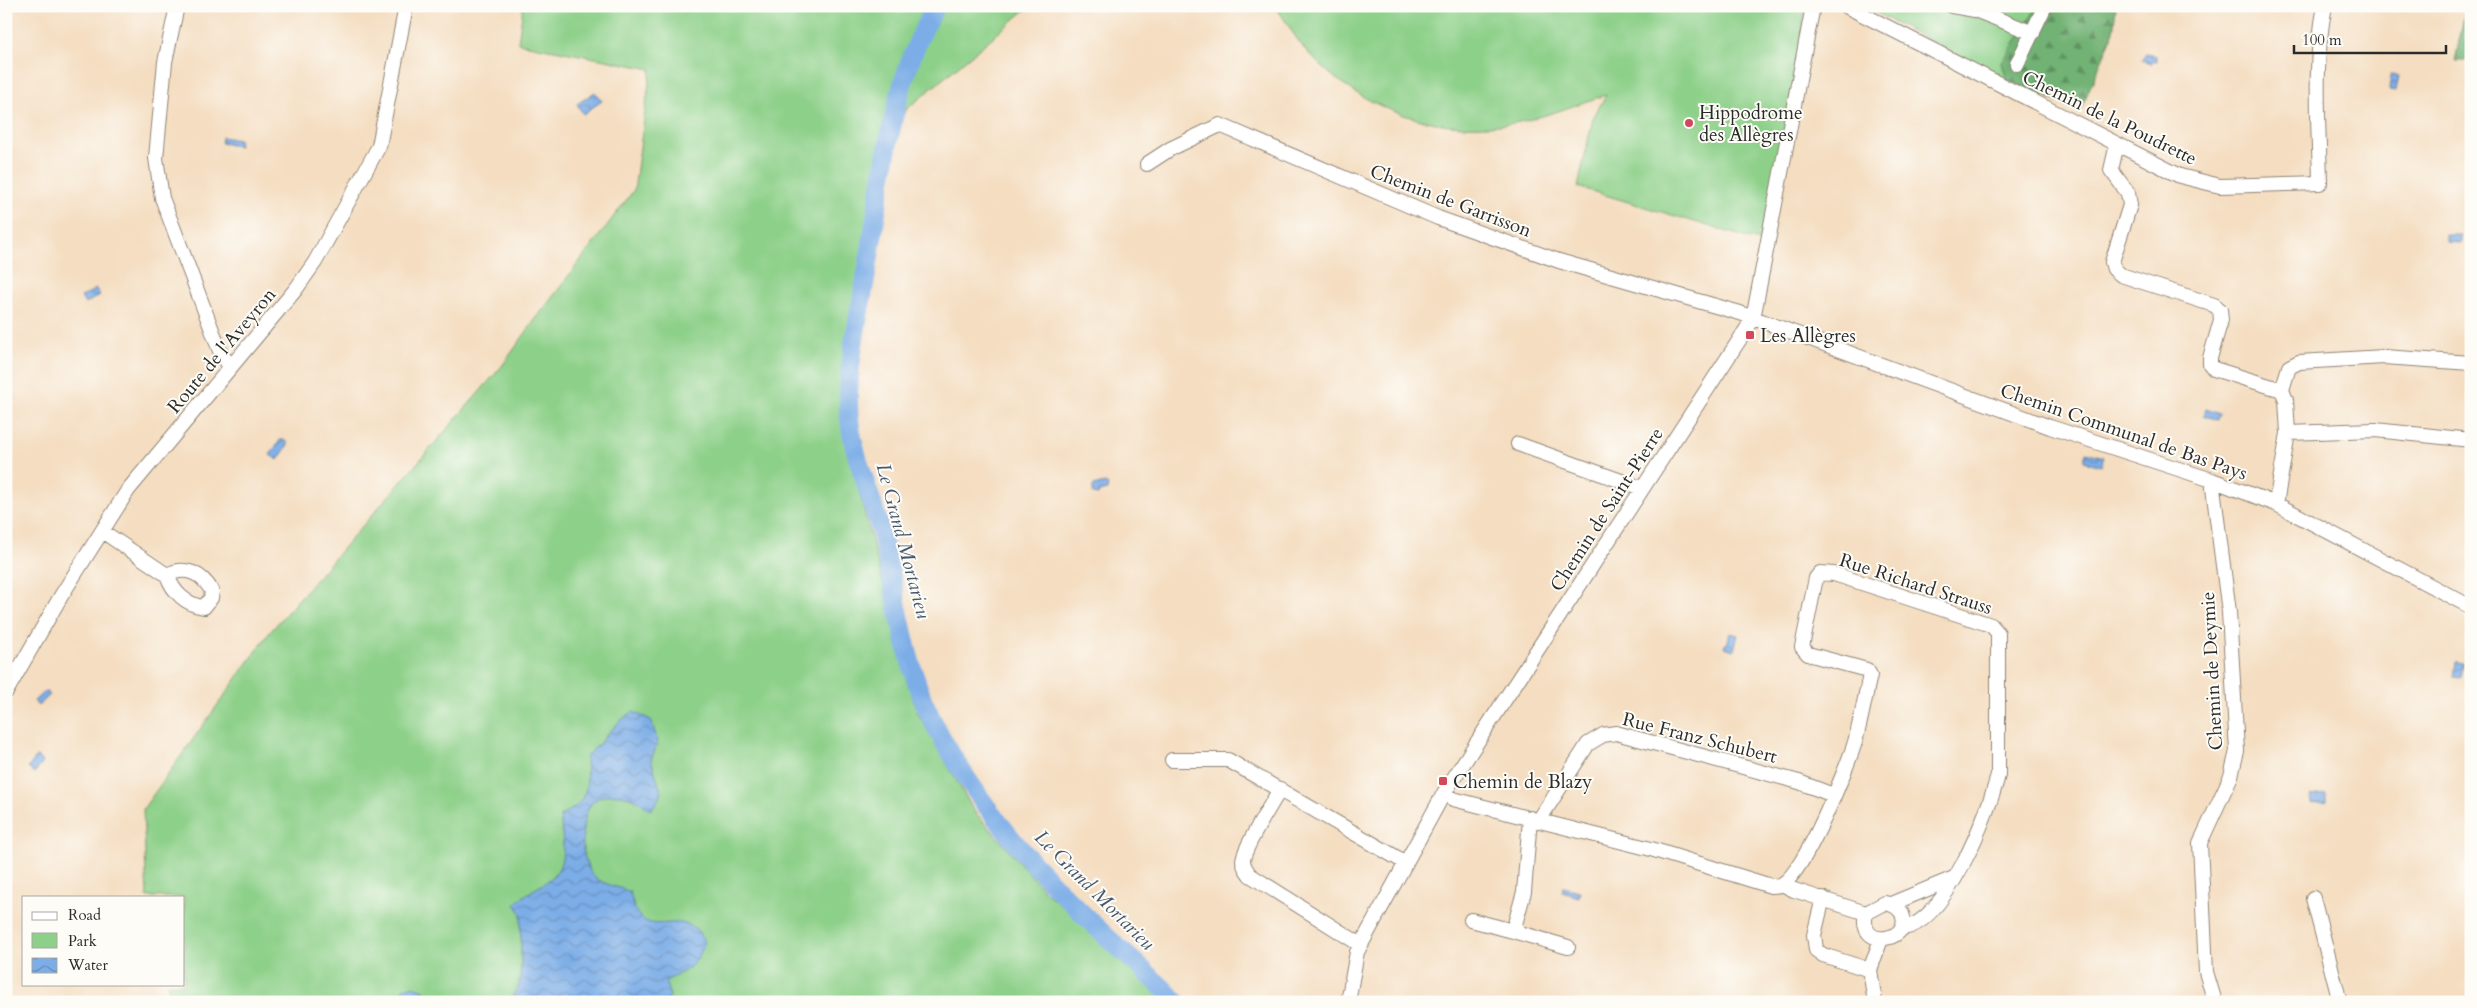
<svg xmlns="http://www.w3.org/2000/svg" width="2477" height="1008" font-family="Cardo,serif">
<defs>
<pattern id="forest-firs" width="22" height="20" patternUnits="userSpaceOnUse" patternTransform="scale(1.25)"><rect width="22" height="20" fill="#72b275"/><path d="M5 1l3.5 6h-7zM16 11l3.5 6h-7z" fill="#5e9160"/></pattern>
<pattern id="water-waves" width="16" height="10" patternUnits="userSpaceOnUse" patternTransform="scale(1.25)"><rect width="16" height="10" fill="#7cade7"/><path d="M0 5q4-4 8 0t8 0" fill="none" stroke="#668dbb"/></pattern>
</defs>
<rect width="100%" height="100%" fill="#fdfcf7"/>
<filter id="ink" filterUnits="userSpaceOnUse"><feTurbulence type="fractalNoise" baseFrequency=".02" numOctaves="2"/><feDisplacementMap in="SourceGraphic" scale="10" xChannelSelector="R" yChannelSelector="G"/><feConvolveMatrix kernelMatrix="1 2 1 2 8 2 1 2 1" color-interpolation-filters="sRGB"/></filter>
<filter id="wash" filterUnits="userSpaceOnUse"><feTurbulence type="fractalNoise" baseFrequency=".0096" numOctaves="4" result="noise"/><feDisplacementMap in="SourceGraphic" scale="20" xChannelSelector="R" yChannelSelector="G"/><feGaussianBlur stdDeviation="1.12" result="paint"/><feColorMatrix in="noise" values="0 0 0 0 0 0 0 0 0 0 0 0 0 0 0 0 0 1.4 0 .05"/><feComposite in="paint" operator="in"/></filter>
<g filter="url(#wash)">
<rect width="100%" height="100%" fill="#f4ddc0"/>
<!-- green -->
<path fill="#8dd089" stroke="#5c7e5a" d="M523,6H1030L907,109L880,147L840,393L858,487L916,710L974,811L1044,890L1158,992L1166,1002H173L167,984H184V897H147L143,809L270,632L502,366L532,324L634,190L651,69L518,43Z
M1275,6H1806L1765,243L1578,187L1593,118L1606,95C1577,104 1548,116 1519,122C1443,137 1367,113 1313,58C1297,43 1288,23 1275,6Z
M1863,6H2038L2002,63L2008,81Z"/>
<!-- forest -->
<path fill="url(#forest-firs)" stroke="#4e6e50" d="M2038,6H2116L2113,34L2080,111L2008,81L2002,63Z
M2466,6H2471V61H2455Z"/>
<!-- water -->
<path fill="url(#water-waves)" stroke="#546c89" d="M2145,54L2157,56V61L2151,63L2142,60Z
M2391,75L2399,76L2396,91L2389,90Z
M595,92L602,101L583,114L577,104Z
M222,137L240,140L239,146L221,143Z
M2446,235H2461V243L2446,242Z
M96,289L100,295L85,304L81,297Z
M2206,408L2220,413L2218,420L2204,415Z
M280,440H286L288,445L278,460L270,455Z
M2086,452L2104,457L2101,466L2084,461Z
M1105,483L1108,485L1107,490L1099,492L1098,495L1093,494V486Z
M1730,633L1738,635L1734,650L1724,647L1725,644H1727Z
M2455,662L2464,663L2461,678L2453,677Z
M45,691L50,695L38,706L34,701Z
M633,712L651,720L658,742L651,760L662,794L651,810C645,807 640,801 635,799C624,794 604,792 594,801C578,815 579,863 595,877C603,885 620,887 630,892C641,946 671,910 696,929C700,932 702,938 705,942C696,967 688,970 665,981L670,996L666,1002H508L519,986L521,967V913L515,904C525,893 539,888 550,879C569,865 562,836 560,816C591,801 587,786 586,756C604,742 614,722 633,712Z
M37,756L43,763L34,773L28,768Z
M2326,794V802L2312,804L2311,796Z
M1563,887L1580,891L1579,897L1562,892Z
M411,986L423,989L434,1002H400L403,988Z"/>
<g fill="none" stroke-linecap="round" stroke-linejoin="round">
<!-- river -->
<path stroke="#7cade7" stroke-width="19" d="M936,6C890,83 883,179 868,265C860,314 846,363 849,414C852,454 871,493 881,532C893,579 900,628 914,674C925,713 948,750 970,783C1008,840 1057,890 1107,937C1130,959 1155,979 1177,1002"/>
</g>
</g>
<g filter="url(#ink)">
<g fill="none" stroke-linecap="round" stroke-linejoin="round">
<defs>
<path id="minor" d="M177,6L165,62L156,158L162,198L220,351L230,367
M1846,6L2180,176L2220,186L2320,183C2319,124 2313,64 2325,6
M1952,6L1975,10L2033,33
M2017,64L2045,6
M2117,144L2111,170L2128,193L2130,205L2112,262L2114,269L2121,275L2214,305L2220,310L2221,320L2210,358V364L2214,369L2282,390
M1147,164L1170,149L1220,125L1438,218L1559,261L1740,313L2050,427L2212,480L2276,504L2471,607
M2288,433L2375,430L2471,440
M1518,444L1641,488
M2212,480L2229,612L2237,751L2231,776L2200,843L2206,972L2215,1002
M2276,504L2288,433L2286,400L2282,390L2289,367L2299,362L2384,357L2471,363
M102,531L167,575C173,592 186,605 204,607L211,598L212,591C202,574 186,565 167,575
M6,692L61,596L128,490L296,289L315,262L379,146L406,6
M1172,760H1228L1406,863
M1280,789C1272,804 1245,845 1243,860C1243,866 1247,871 1250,875L1361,945
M1444,793L1453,799L1651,849L1771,886C1774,886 1779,886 1782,884C1804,874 1847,768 1855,742C1861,720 1865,697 1870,675L1867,670L1808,654L1802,647L1816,578L1820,573L1834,574L1991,625L1998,633V775C1989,812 1945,924 1903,928
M1530,818L1524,892L1513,931L1568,947
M1539,820L1588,744L1603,735L1616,733L1799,782L1833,795
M1782,884L1794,890L1866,913
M1823,898L1814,935L1816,950L1823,955L1870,970
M2313,898L2340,1002
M1885,903C1894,905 1901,908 1903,917C1910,941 1857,951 1866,913Z
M1891,904L1954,878
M1471,920L1513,931
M1348,1002L1357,952L1444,793L1753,319L1813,6
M1875,1002L1870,970L1881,939"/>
</defs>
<!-- minor casing -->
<use href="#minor" stroke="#908476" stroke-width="16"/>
<!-- minor -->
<use href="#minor" stroke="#fff" stroke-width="14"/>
</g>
</g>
<!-- markers -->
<g fill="#d1495b" stroke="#fdfcf7" stroke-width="2">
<circle cx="1689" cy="123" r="5"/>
<rect x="1745" y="330" width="10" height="10" rx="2.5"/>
<rect x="1438" y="776" width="10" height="10" rx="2.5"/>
</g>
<g text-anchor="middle" stroke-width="4" stroke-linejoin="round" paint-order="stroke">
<!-- poi labels -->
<g font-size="19" fill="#2b2b2b" stroke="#fdfcf7" text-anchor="start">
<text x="1699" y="119">Hippodrome<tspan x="1699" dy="22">des Allègres</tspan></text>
<text x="1760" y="342">Les Allègres</text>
<text x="1453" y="788">Chemin de Blazy</text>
</g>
<!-- street labels -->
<g font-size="19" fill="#2b2b2b" stroke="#fdfcf7">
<text transform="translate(2110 117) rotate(26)" y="7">Chemin de la Poudrette</text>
<text transform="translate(1451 200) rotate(21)" y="7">Chemin de Garrisson</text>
<text transform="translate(221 350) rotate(-50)" y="7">Route de l'Aveyron</text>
<text transform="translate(2124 431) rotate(19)" y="7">Chemin Communal de Bas Pays</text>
<text transform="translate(1606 509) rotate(-57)" y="7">Chemin de Saint-Pierre</text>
<text transform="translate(1916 583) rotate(18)" y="7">Rue Richard Strauss</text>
<text transform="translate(2211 671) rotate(-93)" y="7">Chemin de Deymie</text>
<text transform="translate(1700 737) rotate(14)" y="7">Rue Franz Schubert</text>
</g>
<!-- water labels -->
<g font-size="20" font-style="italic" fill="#47586d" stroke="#fdfcf7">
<text transform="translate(904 541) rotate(75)" y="7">Le Grand Mortarieu</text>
<text transform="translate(1095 890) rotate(45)" y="7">Le Grand Mortarieu</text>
</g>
</g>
<!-- margin -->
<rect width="2477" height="1008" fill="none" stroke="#fdfcf7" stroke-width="25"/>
<!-- legend -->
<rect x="22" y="896" width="162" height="90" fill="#fdfcf7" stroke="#a9a8a5"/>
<rect x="32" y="912" width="25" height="8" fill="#ffffff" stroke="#a9a8a5"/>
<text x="68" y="920" font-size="15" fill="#2b2b2b">Road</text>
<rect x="32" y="933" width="25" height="15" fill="#8dd089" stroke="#a9a8a5"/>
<text x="68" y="946" font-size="15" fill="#2b2b2b">Park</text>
<rect x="32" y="958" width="25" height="15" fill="url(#water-waves)" stroke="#a9a8a5"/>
<text x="68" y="970" font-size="15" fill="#2b2b2b">Water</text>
<!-- scale -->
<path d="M2294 45v8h152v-8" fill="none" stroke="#2b2b2b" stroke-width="2.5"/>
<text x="2302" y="45" font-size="15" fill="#2b2b2b" stroke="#fdfcf7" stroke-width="4" paint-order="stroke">100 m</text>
</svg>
